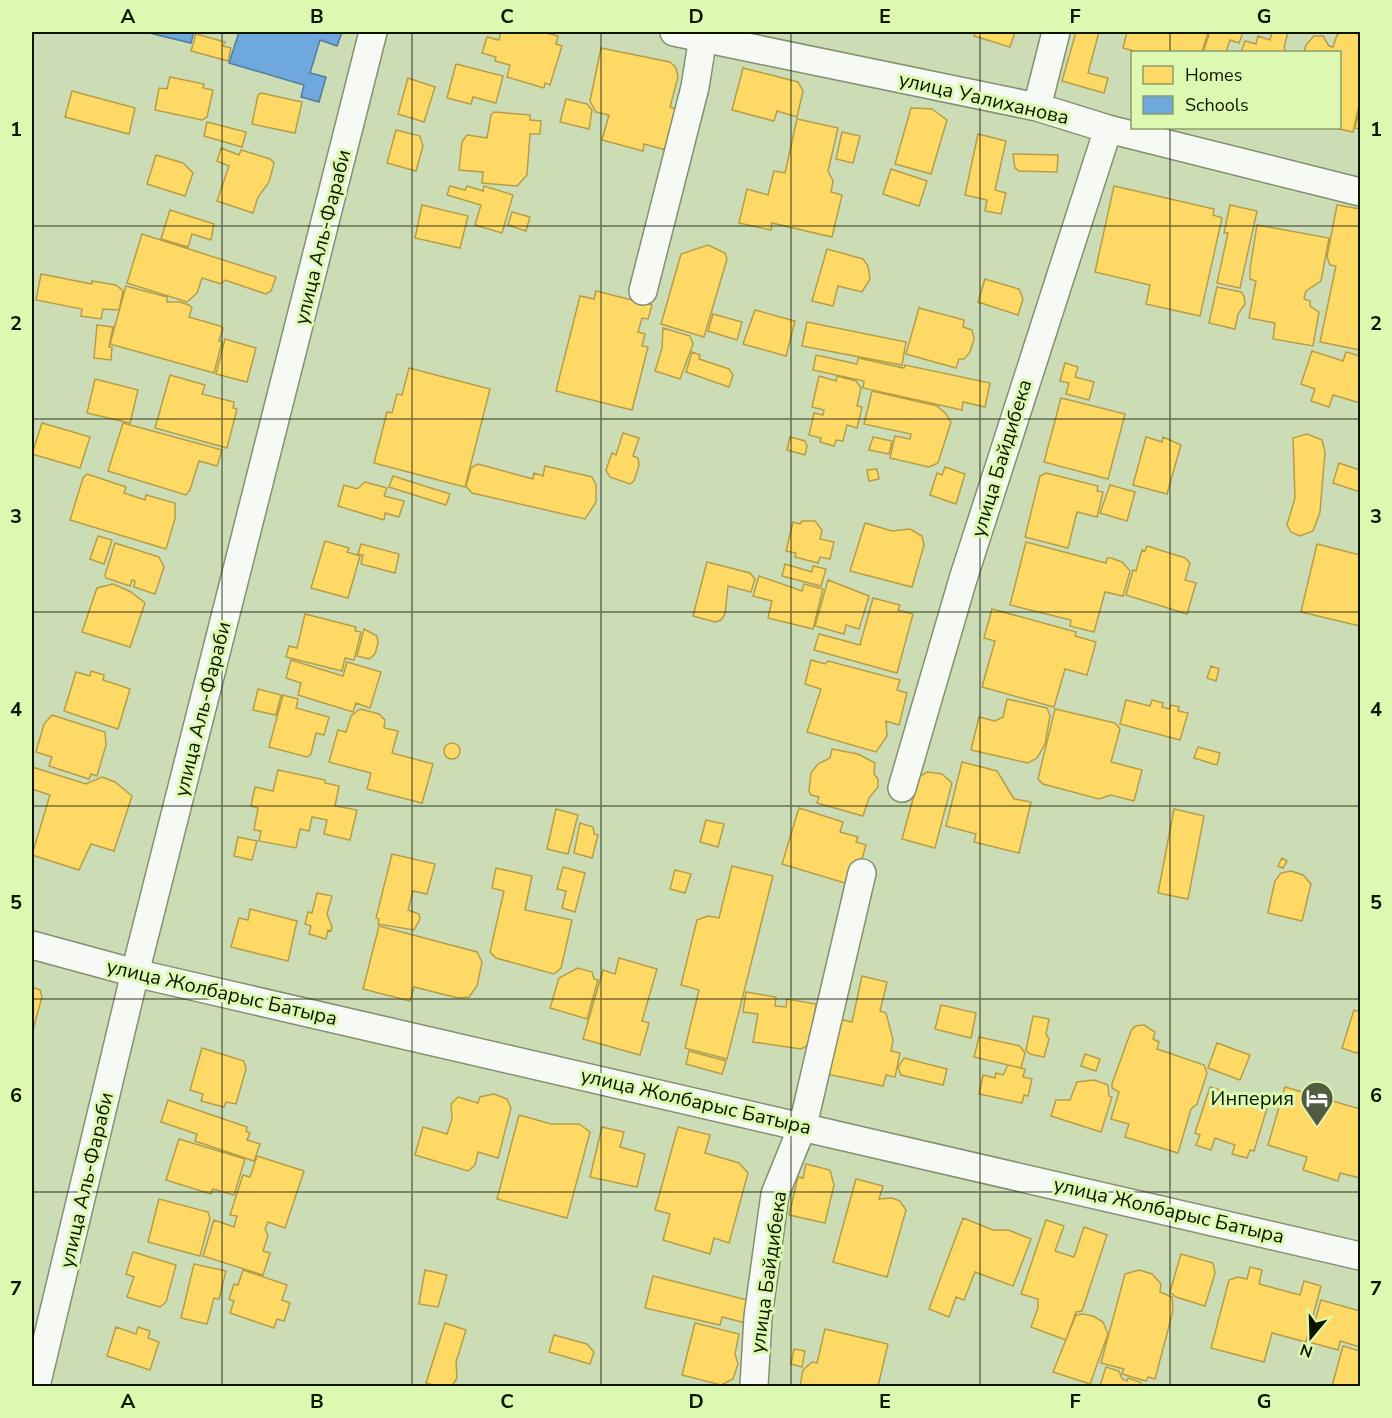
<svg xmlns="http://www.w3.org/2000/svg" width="1392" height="1418" font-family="'Nunito Sans',sans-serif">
<rect width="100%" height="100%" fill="#ccdcb5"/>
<!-- homes -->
<path fill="#ffd966" stroke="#b69e47" stroke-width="1.5" d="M501,32H542L558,36L556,44L562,46L550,85L545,83L544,88L507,77L510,65L495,61L496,57L482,53L487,37L499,40Z
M975,32H1015L1010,47L974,36Z
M1076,32H1099L1088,73L1108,78L1104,93L1062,81Z
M1127,32H1208L1202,52H1138L1123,48Z
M1210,32H1243L1239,43L1230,40L1226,52H1203Z
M1272,32H1288L1284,47L1286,52H1241L1245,41L1256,44L1258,36L1270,40Z
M1341,32L1360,34V101L1353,132L1335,128H1340V52H1304L1306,45L1314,36H1323L1329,46L1333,47L1337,35Z
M196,34L225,42L223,46L231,48L228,61L191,51Z
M601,48L670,62L676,68L678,77L670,107L682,111L670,151L644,144L643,151L602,140L609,115L596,112L590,101Z
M456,64L503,76L496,103L473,97L471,104L447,98Z
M743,68L798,82L803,91L797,117L777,111L774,121L732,110Z
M170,77L204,84L203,88L213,90L207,117L202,120L155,110L159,88L167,89Z
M408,78L435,87L424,122L398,114Z
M72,91L135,108L129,134L65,117Z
M261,93L302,102L295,133L252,124L258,95Z
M566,99L587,104L592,110L589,129L560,122Z
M1360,106V129L1355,128Z
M911,108L932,109L947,120L931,174L895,164Z
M494,112L530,115V120L541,121L540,134H530L527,175L517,186L482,183L483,172L459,170L462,142L467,135L487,138L491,115Z
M797,119L838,128L828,171L833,181L831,192L842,195L832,237L772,223L771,230L739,223L747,189L768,195L774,171L785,173Z
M207,122L246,132L242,147L204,136Z
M396,130L420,136L423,146L416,171L387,163Z
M842,132L860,136L853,163L836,159Z
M978,134L1006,141L995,190L1006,193L1001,214L985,211L987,200L965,195Z
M221,148L239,155L241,150L270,159L274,163L269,182L258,197L253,213L217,201L229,166L217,161Z
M1013,154L1058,155L1057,172L1019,171L1015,168Z
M156,155L183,163L193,173L185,196L147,184Z
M891,169L927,181L919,206L883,194Z
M450,186L465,190L467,186L483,191L484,186L513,195L502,233L475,225L481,205L447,195Z
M1114,186L1214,209L1213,215L1222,218L1200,316L1146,304L1150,285L1095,272Z
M422,205L468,216L460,248L415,238Z
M1230,205L1257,211L1240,288L1217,283L1228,233H1224Z
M1337,205L1360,209V350L1320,342L1336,266L1330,265L1327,257Z
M170,210L214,224L211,240L192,234L188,247L161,239Z
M512,212L530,217L526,231L508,225Z
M1257,225L1329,238L1321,281L1306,291L1304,299L1310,301V306L1319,312L1313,346L1273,339L1275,323L1249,318L1256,281L1250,279V269Z
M142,234L276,277L271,291L266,294L225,280L221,284L202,278L197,293L187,302L127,283Z
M708,245L725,253L727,259L704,337L661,324L681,254Z
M827,249L863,259L868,266L870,279L862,292L838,286L833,306L812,301Z
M41,274L92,284V281L116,285L123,291L119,310L103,309L101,319L81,316L82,309L36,300Z
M985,279L1019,289L1023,299L1018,315L978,302Z
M126,286L167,297V302H180L189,305L192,308L189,317L220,326L223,328L219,341L222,342L214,373L110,344Z
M1217,287L1241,292L1244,296L1245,304L1238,314L1235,329L1209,323Z
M596,291L652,305L648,319L642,318L638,332L645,334L642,346L648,347L632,410L556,391L580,296L594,299Z
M919,308L964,320L963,327L972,330L974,339L970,352L964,359H959L956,368L906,354Z
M755,310L795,321L786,356L743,344Z
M713,314L742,322L737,340L708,331Z
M807,322L906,342L902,365L802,346Z
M97,325L113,327L109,347H112L111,360L94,358Z
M663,328L690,336L693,344L680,379L655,371L662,348Z
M225,339L256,348L247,382L216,374Z
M1312,351L1343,361L1346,352L1360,356V403L1333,395L1329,407L1311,401L1315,389L1301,384Z
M692,352L700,355L699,359L729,369L733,375L729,387L686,372Z
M816,355L857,364L858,358L904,368L905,365L990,383L985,407L963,402L962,410L863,388L864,381L813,370Z
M1065,363L1078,367L1075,377L1094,382L1089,400L1066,394L1069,383L1060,381Z
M409,368L490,389L465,487L374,463L387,412L392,413L397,394L402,395Z
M170,375L205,385L202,394L234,402L233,408L237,409L227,448L155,428Z
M819,376L836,381L837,376L856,381L861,388L857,406L862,407L857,428L847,425L843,441L836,440L834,446L820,442L821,438L809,435L814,413L823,415L824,410L812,407Z
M95,379L138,390L130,423L87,413Z
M872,391L937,406L946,414L951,422L938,463L929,467L890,458L895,436L910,439L911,434L864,424Z
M1061,398L1125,414L1108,479L1044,462Z
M42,423L90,437L80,468L32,454Z
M123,423L222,450L217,466L199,461L190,490L186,495L108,471Z
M623,433L639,438L633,456L638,458L639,465L634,481L630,484L610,477L606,470L612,453L616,455Z
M1307,434L1322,440L1325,452L1320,512L1313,531L1300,536L1291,532L1287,525L1295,498L1293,438Z
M790,437L805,441L807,446L805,455L787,450Z
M873,437L892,441L889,454L869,450Z
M1146,437L1162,442L1163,437L1181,445L1167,494L1133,485Z
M1339,463L1360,470V492L1333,483Z
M478,464L533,479L534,473L543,476L545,466L592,477L596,485V502L585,519L472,493L466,486L471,468Z
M945,467L965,474L956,504L930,495L937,473L942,475Z
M877,469L879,479L869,481L867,470Z
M1046,473L1098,486L1097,491L1103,492L1097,517L1077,512L1068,548L1025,537L1040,476Z
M87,474L126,487L124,493L145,500L146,495L175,503V519L166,549L70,520L83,478Z
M393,476L450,494L446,505L389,487Z
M365,482L387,488L384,496L404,501L399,517L385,513L384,520L338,506L344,485L357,489Z
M1110,485L1135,492L1127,521L1100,513Z
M802,521H815L822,530L820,539L834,542L830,559L820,557L818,563L795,557L796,553L786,551L793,522L800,524Z
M865,523L892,531L910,529L922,536L924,545L912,587L850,571Z
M98,536L112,540L104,564L90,559Z
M325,541L349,548L347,552L360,556L348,598L311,588Z
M1026,542L1106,563L1107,558H1111L1122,562L1130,571L1123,596L1105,592L1094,632L1070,626L1071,620L1010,605Z
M115,543L159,557L164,567L155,594L134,587L135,581L132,580L130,586L106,578L105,575Z
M361,544L399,554L395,573L361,564L363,555L358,554Z
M1317,544L1360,555V626L1301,612Z
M1147,546L1185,558L1190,563L1185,580L1196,583L1187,614L1126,595L1133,570L1136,571L1142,550L1145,551Z
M707,562L750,573L755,579L751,592L728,586L725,614L721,620L715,622L693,616Z
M785,564L812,572L813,566L826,569L821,586L782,576Z
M759,576L802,591L804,584L823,589L813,629L768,618L772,601L753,596Z
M828,580L869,596L859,629L846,625L844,634L815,626Z
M113,584L131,592L145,603L130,647L82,632L97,588Z
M873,598L900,605L898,610L913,614L897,673L814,650L819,634L860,645Z
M992,609L1076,632L1075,636L1096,642L1087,675L1065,669L1054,707L982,687L995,641L984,638Z
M305,614L356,627L355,631L361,632L354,660L345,658L342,671L286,657L289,646L297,648Z
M364,629L377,636L378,643L375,654L369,659L357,656Z
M291,660L343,676L347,662L381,672L370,708L356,703L353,712L298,695L301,683L286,678Z
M811,660L825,664L828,661L900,680L897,690L907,693L899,725L886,721L887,736L876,752L807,732L821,689L805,684Z
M1211,666L1219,669L1216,681L1207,678Z
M91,671L104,675L103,680L130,689L118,729L64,711L76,672L90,676Z
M258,689L281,695L276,715L253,710Z
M283,695L298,699L296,708L329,717L324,735L316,733L311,754L307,757L269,747Z
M1007,699L1047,708L1050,716L1045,744L1037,758L1028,763L971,750L979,717L995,721L1003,717Z
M1126,700L1150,706L1152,700L1163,703L1162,707L1169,709L1171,705L1179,707L1178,711L1188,713L1180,740L1120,724Z
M360,709L379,714L385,720L384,728L398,731L392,753L433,764L422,803L367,789L371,773L329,762L338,730L346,732L351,716Z
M1055,709L1115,723L1120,729L1111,762L1142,770L1134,801L1111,795L1099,799L1043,784L1038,779Z
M52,715L105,732L106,745L97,776L91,774L89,779L49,766L52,757L36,752L44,724Z
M444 751a8 8 0 1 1 16 0a8 8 0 1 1-16 0Z
M1198,747L1220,753L1217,765L1194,758Z
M832,749L858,754L875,763L874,774L878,779V787L869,798L863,816L817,803L819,797L811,795L809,791L811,773L818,764L830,758Z
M962,762L997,771L1014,799L1031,802L1019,853L974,842L976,834L946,826Z
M32,767L86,784L102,777L115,782L132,796L114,851L91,844L79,870L32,855L50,795L32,789Z
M278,770L325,780V783L339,786L335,806L357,810L350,840L324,834L327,820L312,817L309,831L300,829L296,848L259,841L261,831L254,830L258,808L251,806L255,787L273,791Z
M927,772L942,774L952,783L935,848L902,839L919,777Z
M799,808L843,822L840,832L858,837L856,842L866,845L859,869L850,866L845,883L782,864Z
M556,809L578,815L568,854L547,849Z
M1174,809L1204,816L1188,899L1158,893Z
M706,820L724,824L718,847L700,842Z
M580,823L593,827L594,834L598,835L592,858L574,853Z
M238,837L257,841L252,860L234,856Z
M392,854L435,864L427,894L413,891L408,910L419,914L420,919L414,930L378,924L379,919L376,918Z
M1282,858L1287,861L1283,868L1278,866Z
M732,866L773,876L727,1059L685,1048L699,990L681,985L697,920L708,916L719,918Z
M563,867L585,873L575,912L562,908L566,891L557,889Z
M496,868L532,876L525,910L572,920L561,968L554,974L496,958L490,952L504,891L492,888Z
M675,870L691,874L685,893L670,889Z
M1291,871L1303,875L1311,884L1302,921L1268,913L1275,881L1281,873Z
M317,893L332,896L327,914L332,927L331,931L328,930L326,939L309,934L311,926L305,924L308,912L312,913Z
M250,909L297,921L288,961L231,947L239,918L248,920Z
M379,926L477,952L482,962L477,986L469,997L458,998L414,987L410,1001L363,989Z
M619,958L657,969L642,1021L649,1023L640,1055L583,1039L603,970L615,974Z
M578,968L592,972L594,979L598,980L587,1019L550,1008L559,978Z
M862,976L887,982L880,1011L886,1013L893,1040L891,1051L900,1053L895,1077L886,1075L883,1086L827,1074L839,1019L852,1022Z
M32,987L40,990L42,997L32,1033Z
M746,992L776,997L775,1006L786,1007L787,999L816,1004L810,1044L801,1049L753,1042L758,1014L743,1012Z
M941,1005L976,1013L971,1038L935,1029Z
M1354,1010L1360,1012V1051L1356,1053L1342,1048Z
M1033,1016L1049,1019L1046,1034L1049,1039L1044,1057L1030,1054L1026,1050Z
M1144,1025L1155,1032L1153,1039L1159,1042L1157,1049L1204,1065L1207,1073L1197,1104L1191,1109L1178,1153L1125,1137L1129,1124L1111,1119L1119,1092L1112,1088V1084L1131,1031L1135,1026Z
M979,1037L1020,1046L1025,1053L1021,1068L974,1057Z
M1217,1043L1250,1055L1240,1080L1208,1068Z
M202,1048L244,1061L246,1069L236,1104L226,1102L224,1107L201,1101L203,1094L190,1090Z
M689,1051L726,1061L722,1074L686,1064Z
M1085,1054L1100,1059L1096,1071L1081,1066Z
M904,1058L947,1069L943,1085L901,1075L898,1067Z
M1008,1065L1025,1069L1023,1077L1032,1079L1028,1096L1024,1095L1022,1103L979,1094L983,1075L995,1078L996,1073L1003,1075Z
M1094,1080L1108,1085L1109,1096L1112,1097L1101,1132L1051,1116L1056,1100H1070L1077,1082Z
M1210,1087L1268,1105L1254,1151L1250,1150L1247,1158L1232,1154L1235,1145L1215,1138L1211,1150L1196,1145L1200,1135L1195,1133Z
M1285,1087L1360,1109V1178L1340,1173L1338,1181L1303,1170L1307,1157L1268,1145Z
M494,1094L507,1099L511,1108L498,1158L478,1152L475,1165L468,1171L415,1155L423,1127L447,1134L452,1119L451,1104L458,1097L478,1103L480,1097Z
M168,1100L247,1127L246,1131L250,1133L247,1140L260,1144L254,1161L195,1141L197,1134L161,1122Z
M519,1115L551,1124H579L590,1132L567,1218L497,1199Z
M602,1127L624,1132L620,1147L645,1154L637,1187L590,1177Z
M678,1127L710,1135L705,1153L739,1163L748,1173L729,1243L714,1238L710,1254L663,1240L670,1214L655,1210Z
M179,1139L245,1159L234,1195L213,1189L211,1194L166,1180Z
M257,1156L304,1171L285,1228L268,1222L265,1229L268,1235L263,1251L270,1253L263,1275L203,1256L214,1220L234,1227L237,1216L230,1215L243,1175L250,1177Z
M806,1164L830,1170L834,1185L825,1223L789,1215L798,1177L803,1178Z
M856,1179L883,1186L879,1199L892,1198L900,1201L906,1210L887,1277L833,1262Z
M159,1199L208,1212L210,1218L200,1256L148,1242Z
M963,1218L993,1230H1008L1031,1239L1013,1286L975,1272L964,1300L956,1297L949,1317L929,1309Z
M1046,1220L1064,1226L1055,1251L1074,1257L1084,1227L1107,1235L1082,1311L1076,1312L1066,1340L1031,1327L1038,1308V1299L1021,1294Z
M133,1252L176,1265L166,1302L160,1307L127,1297L134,1277L126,1274Z
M1181,1254L1213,1263L1215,1273L1205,1306L1176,1297L1170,1292Z
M194,1264L226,1271L219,1299L214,1298L207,1324L181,1318Z
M1250,1267L1262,1270L1259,1284L1300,1295L1304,1281L1321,1286L1306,1342L1272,1333L1264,1362L1211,1348L1229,1280L1238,1277L1247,1279Z
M243,1270L287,1285L282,1300L290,1303L284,1321L277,1319L274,1328L230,1313L234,1301L229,1299L234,1284L238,1285Z
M425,1270L447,1275L438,1307L419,1304Z
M1139,1270L1152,1274L1161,1284L1160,1292L1172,1297L1173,1311L1155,1379L1148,1377L1146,1381L1122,1374L1124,1369L1101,1363L1125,1274Z
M653,1276L755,1302L750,1324L722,1317L720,1325L645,1308Z
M1321,1300L1360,1311V1347L1340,1341L1338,1350L1309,1342Z
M1083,1314L1093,1316L1103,1322L1108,1334L1090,1384L1053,1372L1076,1315Z
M445,1323L466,1330L456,1362L457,1378L452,1386H437L426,1383Z
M695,1323L739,1334L735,1354L738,1364L733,1379L721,1385L682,1375Z
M116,1327L136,1334L138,1327L150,1331L148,1338L159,1342L150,1370L107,1356Z
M825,1329L888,1344L878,1386H800L803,1370L812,1362L817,1363Z
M554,1335L587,1344L594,1352L590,1364L549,1352Z
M1343,1346L1360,1351V1386H1332Z
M794,1349L805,1351L802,1367L791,1364Z
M1106,1367L1119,1371L1122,1379L1127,1381L1128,1378L1140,1382L1142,1386H1100Z"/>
<!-- schools -->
<path fill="#6fa8dc" stroke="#527c9a" stroke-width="1.5" d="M145,32H194L191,43Z
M239,32H342L337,46L320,40L310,73L326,77L319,102L301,97L304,85L229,63Z"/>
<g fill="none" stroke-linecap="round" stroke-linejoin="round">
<defs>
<path id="street" d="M674,32L1037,107L1108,129L1360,192
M1037,107L1056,32
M643,291L695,87L703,37
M902,788L963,579L1108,129
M32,945L135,973L1360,1256
M36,1386L135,973L373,32
M754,1386L758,1317L775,1194L803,1125L862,873"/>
</defs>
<!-- street casing -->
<use href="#street" stroke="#839071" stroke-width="30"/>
<!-- street -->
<use href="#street" stroke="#f7faf4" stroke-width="27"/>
</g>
<!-- grid -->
<path fill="none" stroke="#0d1600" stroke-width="1.5" stroke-opacity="0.55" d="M222,32V1386M412,32V1386M601,32V1386M791,32V1386M980,32V1386M1170,32V52M1170,128V1386M32,226H1360M32,419H1360M32,612H1360M32,806H1360M32,999H1360M32,1192H1360"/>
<!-- icons -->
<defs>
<symbol id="hotel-pin" viewBox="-11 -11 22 30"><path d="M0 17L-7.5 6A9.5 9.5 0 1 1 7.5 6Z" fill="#505b3f" stroke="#ddf9b1"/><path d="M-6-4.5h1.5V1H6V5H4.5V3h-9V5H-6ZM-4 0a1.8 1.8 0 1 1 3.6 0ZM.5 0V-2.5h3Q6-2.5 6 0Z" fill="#fff"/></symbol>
</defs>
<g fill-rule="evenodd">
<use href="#hotel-pin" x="1298" y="1079" width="38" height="52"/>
</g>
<g text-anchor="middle" stroke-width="6" stroke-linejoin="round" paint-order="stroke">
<!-- street labels -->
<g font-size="20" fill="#0d1600" stroke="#ddf9b1">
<text transform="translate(984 98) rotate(13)" y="7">улица Уалиханова</text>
<text transform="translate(322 237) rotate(-76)" y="7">улица Аль-Фараби</text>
<text transform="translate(1001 458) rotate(-73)" y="7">улица Байдибека</text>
<text transform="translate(202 709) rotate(-76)" y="7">улица Аль-Фараби</text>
<text transform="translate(222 992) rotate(13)" y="7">улица Жолбарыс Батыра</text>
<text transform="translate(696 1101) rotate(13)" y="7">улица Жолбарыс Батыра</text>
<text transform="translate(86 1180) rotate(-77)" y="7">улица Аль-Фараби</text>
<text transform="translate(1169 1210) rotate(13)" y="7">улица Жолбарыс Батыра</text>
<text transform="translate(768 1272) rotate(-82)" y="7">улица Байдибека</text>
</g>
<!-- poi labels -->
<g font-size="20" fill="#0d1600" stroke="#ddf9b1" text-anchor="end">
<text x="1294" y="1105">Инперия</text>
</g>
</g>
<!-- border -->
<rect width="1392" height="1418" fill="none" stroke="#ddf9b1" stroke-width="66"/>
<!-- legend -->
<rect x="1131" y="51" width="210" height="78" fill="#ddf9b1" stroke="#8a9e6a" stroke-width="1.5"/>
<rect x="1143" y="66" width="30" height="18" fill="#ffd966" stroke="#8a9e6a" stroke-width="1.5"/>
<text x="1185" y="81" font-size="18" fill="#0d1600">Homes</text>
<rect x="1143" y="96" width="30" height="18" fill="#6fa8dc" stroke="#8a9e6a" stroke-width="1.5"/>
<text x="1185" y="111" font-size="18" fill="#0d1600">Schools</text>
<!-- north arrow -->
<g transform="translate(1311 1337) rotate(199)" stroke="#ddf9b1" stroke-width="4.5" paint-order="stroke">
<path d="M0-4.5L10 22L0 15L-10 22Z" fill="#0d1600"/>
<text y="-9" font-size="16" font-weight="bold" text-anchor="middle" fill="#0d1600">N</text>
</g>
<rect x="33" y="33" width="1326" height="1352" fill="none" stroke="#0d1600" stroke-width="2"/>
<g font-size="20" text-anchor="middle" font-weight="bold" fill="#0d1600">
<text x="128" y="23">A</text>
<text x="317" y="23">B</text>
<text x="507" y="23">C</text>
<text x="696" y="23">D</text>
<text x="885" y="23">E</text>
<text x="1075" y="23">F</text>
<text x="1264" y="23">G</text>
<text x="16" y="136">1</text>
<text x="1376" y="136">1</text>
<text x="16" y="330">2</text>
<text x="1376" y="330">2</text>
<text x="16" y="523">3</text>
<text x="1376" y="523">3</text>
<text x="16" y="716">4</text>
<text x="1376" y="716">4</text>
<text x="16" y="909">5</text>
<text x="1376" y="909">5</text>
<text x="16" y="1102">6</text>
<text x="1376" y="1102">6</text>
<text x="16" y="1295">7</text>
<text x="1376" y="1295">7</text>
<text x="128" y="1408">A</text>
<text x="317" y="1408">B</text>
<text x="507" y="1408">C</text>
<text x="696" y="1408">D</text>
<text x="885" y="1408">E</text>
<text x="1075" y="1408">F</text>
<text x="1264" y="1408">G</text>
</g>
</svg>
